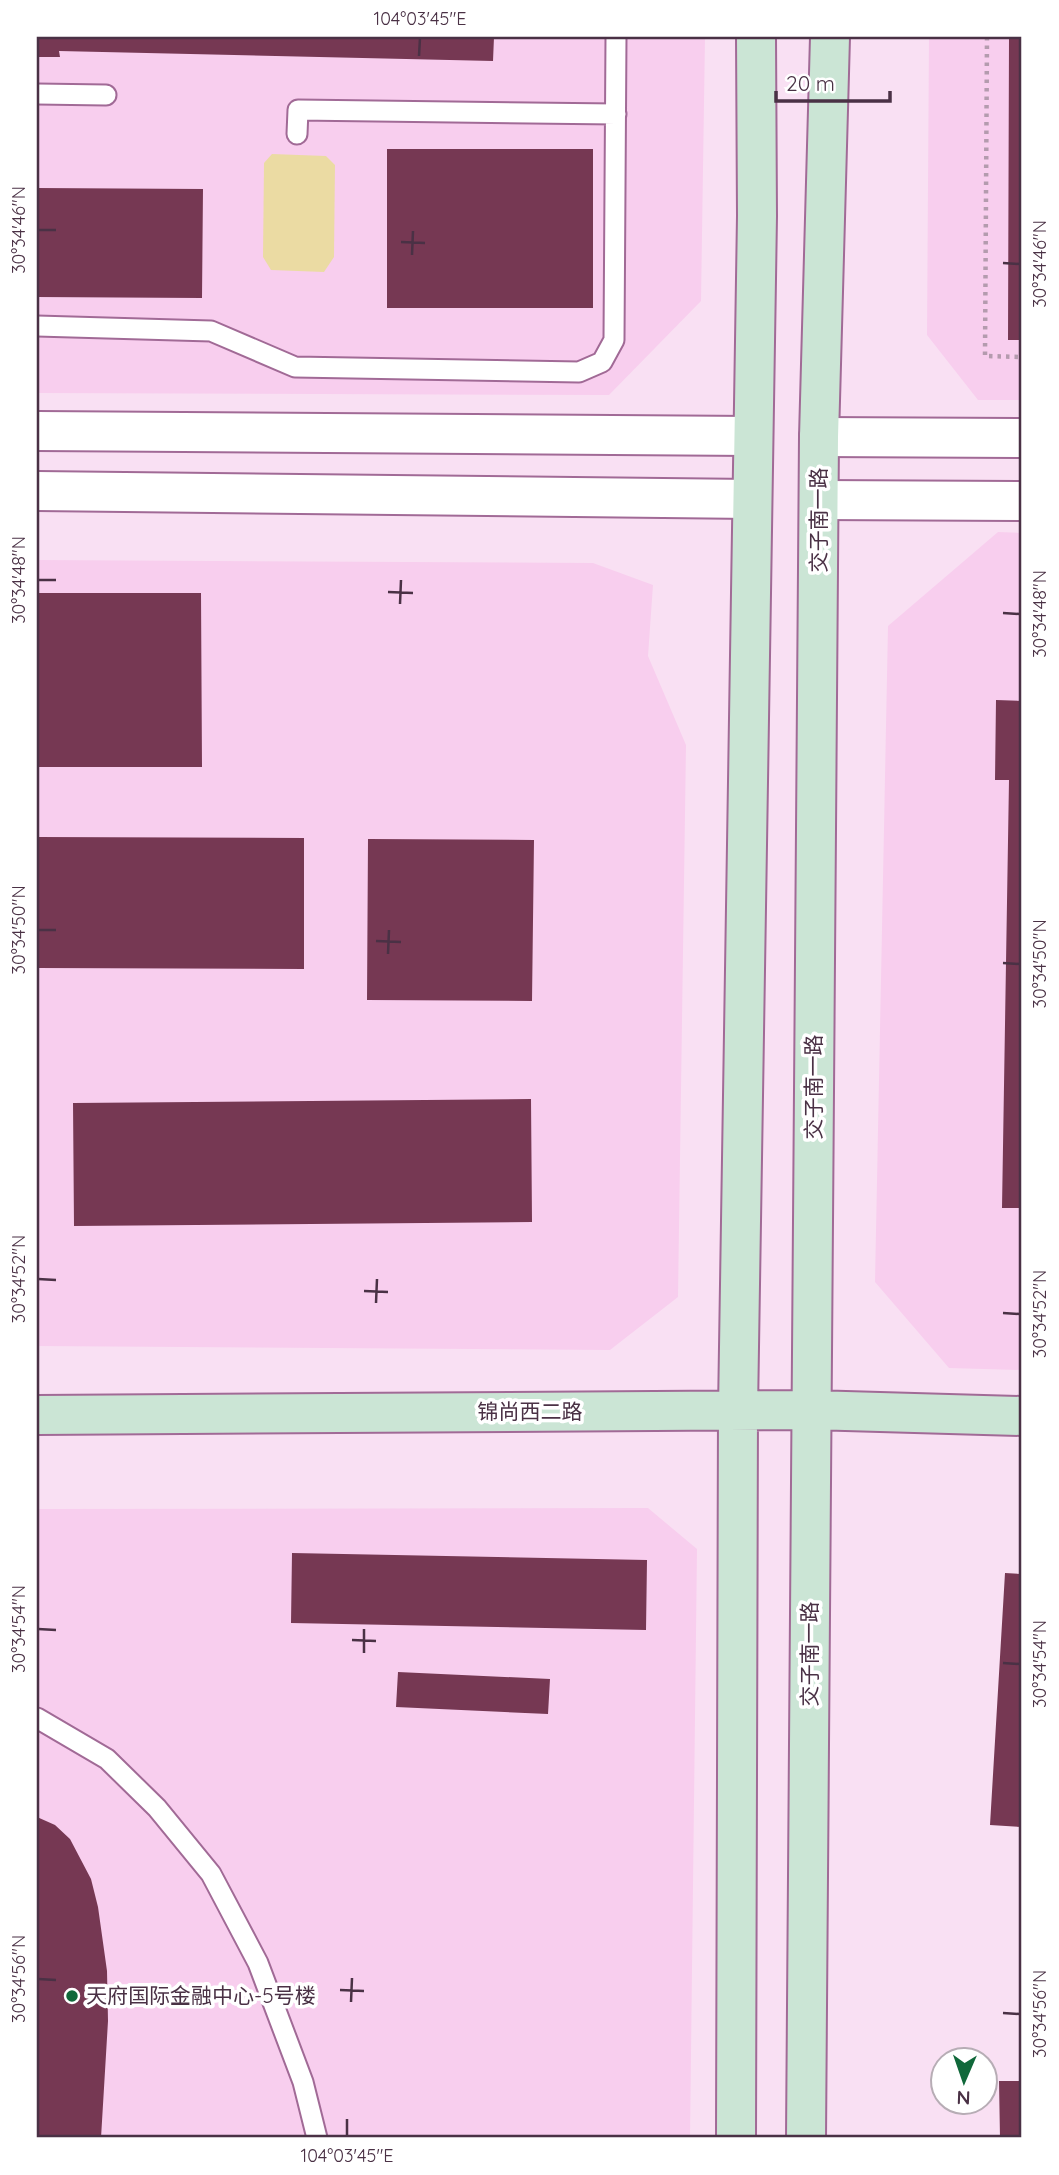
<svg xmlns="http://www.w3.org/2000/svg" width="1059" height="2175" font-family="Quicksand,'Noto Sans SC',sans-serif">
<rect width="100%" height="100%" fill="#f9e0f3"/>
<!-- built -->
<path fill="#f8ceee" d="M37,37H705L701,301L609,395L37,393Z
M929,37H1022V400H978L927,335Z
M998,532L1022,533V1370L949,1368L875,1282L888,626Z
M37,560L593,563L653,585L648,656L686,745L678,1297L610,1350L37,1346Z
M648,1508L697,1549L690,2138H37V1509Z"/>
<!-- green -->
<path fill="#ebdba3" d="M272,154L326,156L335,165L334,257L324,272L271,270L263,257L264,163Z"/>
<!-- building -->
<path fill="#763853" d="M37,37H494L493,61L59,51L60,57H37Z
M1009,37H1022V340H1008Z
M387,149H593V308H387Z
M37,188L203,189L202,298L37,297Z
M37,593H201L202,767H37Z
M996,700L1022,701V1208H1002L1009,780H995Z
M37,837L304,838V969L37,968Z
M368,839L534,840L532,1001L367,1000Z
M531,1099L532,1222L74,1226L73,1103Z
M292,1553L647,1560L646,1630L291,1623Z
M1005,1573L1022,1574V1827L990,1825Z
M398,1672L550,1679L548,1714L396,1707Z
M37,1817L55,1825L70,1839L91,1879L98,1907L107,1971L108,2021L101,2138H37Z
M999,2081H1022V2138H1000Z"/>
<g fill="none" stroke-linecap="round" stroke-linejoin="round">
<defs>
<path id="lane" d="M37,94L106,95
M297,134L298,110L616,114
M37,326L211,331L295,367L579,372L602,362L614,340L616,37
M37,1718L107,1759L157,1808L211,1874L258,1963L303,2082L317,2138"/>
<path id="street" d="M37,431L752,436
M819,437L1022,438
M37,491L752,499
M819,500L1022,501"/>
<path id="secondary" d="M37,1415L811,1410L1022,1416
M736,2138L738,1410L757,216L756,37
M806,2138L819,437L830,37"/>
</defs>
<!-- lane casing -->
<use href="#lane" stroke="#a16a96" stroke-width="23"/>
<!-- street casing -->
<use href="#street" stroke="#a16a96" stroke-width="42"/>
<!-- secondary casing -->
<use href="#secondary" stroke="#a16a96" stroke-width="42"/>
<!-- path -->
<path stroke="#b49bae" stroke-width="4.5" stroke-dasharray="3.5 5" stroke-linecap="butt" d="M987,37L985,356L1022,357"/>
<!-- lane -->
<use href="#lane" stroke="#fff" stroke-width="19"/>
<!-- street -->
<use href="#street" stroke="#fff" stroke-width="38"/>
<!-- secondary -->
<use href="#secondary" stroke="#cbe5d5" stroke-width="38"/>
</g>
<!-- ticks -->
<path fill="none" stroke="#4a3145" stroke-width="2.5" d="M419,56L420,38M38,230H56M401,242L425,243M412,255L413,231M1003,263L1020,264M38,580H56M388,592L413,593M400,604L401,580M1003,613L1020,614M38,930H56M376,941L401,942M388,954L389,930M1003,963L1020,964M38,1279L56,1280M364,1291L388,1292M376,1303L377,1279M1003,1313L1020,1314M38,1629L56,1630M352,1640L376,1641M364,1653V1629M1003,1663L1020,1664M38,1979L56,1980M340,1990L364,1991M351,2002L352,1978M1003,2013L1020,2014M347,2136V2119"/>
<!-- markers -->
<circle fill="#10683a" stroke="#fff" stroke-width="2.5" cx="72" cy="1996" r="7"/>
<g text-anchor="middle" stroke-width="7" stroke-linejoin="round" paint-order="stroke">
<!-- street labels -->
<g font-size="21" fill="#4a3145" stroke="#fff">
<text transform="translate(819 520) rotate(-90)" y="7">交子南一路</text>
<text transform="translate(814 1087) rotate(-90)" y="7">交子南一路</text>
<text x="530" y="1419">锦尚西二路</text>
<text transform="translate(810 1654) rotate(-90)" y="7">交子南一路</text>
</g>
<!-- poi labels -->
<g font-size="21" fill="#4a3145" stroke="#fff" text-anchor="start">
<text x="86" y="2003">天府国际金融中心-5号楼</text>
</g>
</g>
<!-- border -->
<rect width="1059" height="2175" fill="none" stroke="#ffffff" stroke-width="77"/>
<!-- north arrow -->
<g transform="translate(964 2081) rotate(182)"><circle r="33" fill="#ffffff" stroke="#b7adb5" stroke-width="2"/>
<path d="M0-5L12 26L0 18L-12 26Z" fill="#10683a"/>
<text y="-10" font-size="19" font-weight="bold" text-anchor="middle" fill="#4a3145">N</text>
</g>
<!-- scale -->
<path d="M776 91v10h114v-10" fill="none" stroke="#4a3145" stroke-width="3.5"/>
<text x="786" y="91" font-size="21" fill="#4a3145" stroke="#ffffff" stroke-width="5" paint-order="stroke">20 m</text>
<rect x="38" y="38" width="982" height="2098" fill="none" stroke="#4a3145" stroke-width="2.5"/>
<g font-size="18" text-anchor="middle" fill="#4a3145">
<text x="420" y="25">104°03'45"E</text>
<text transform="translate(19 230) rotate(-90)" y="6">30°34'46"N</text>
<text transform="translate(1040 264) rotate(-90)" y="6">30°34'46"N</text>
<text transform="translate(19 580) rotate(-90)" y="6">30°34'48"N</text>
<text transform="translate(1040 614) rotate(-90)" y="6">30°34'48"N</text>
<text transform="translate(19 930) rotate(-90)" y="6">30°34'50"N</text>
<text transform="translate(1040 964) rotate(-90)" y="6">30°34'50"N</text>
<text transform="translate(19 1279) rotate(-90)" y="6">30°34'52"N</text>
<text transform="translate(1040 1314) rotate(-90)" y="6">30°34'52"N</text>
<text transform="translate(19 1629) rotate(-90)" y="6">30°34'54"N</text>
<text transform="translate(1040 1664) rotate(-90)" y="6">30°34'54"N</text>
<text transform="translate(19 1979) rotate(-90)" y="6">30°34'56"N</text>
<text transform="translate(1040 2014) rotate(-90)" y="6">30°34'56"N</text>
<text x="347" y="2162">104°03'45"E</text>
</g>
</svg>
